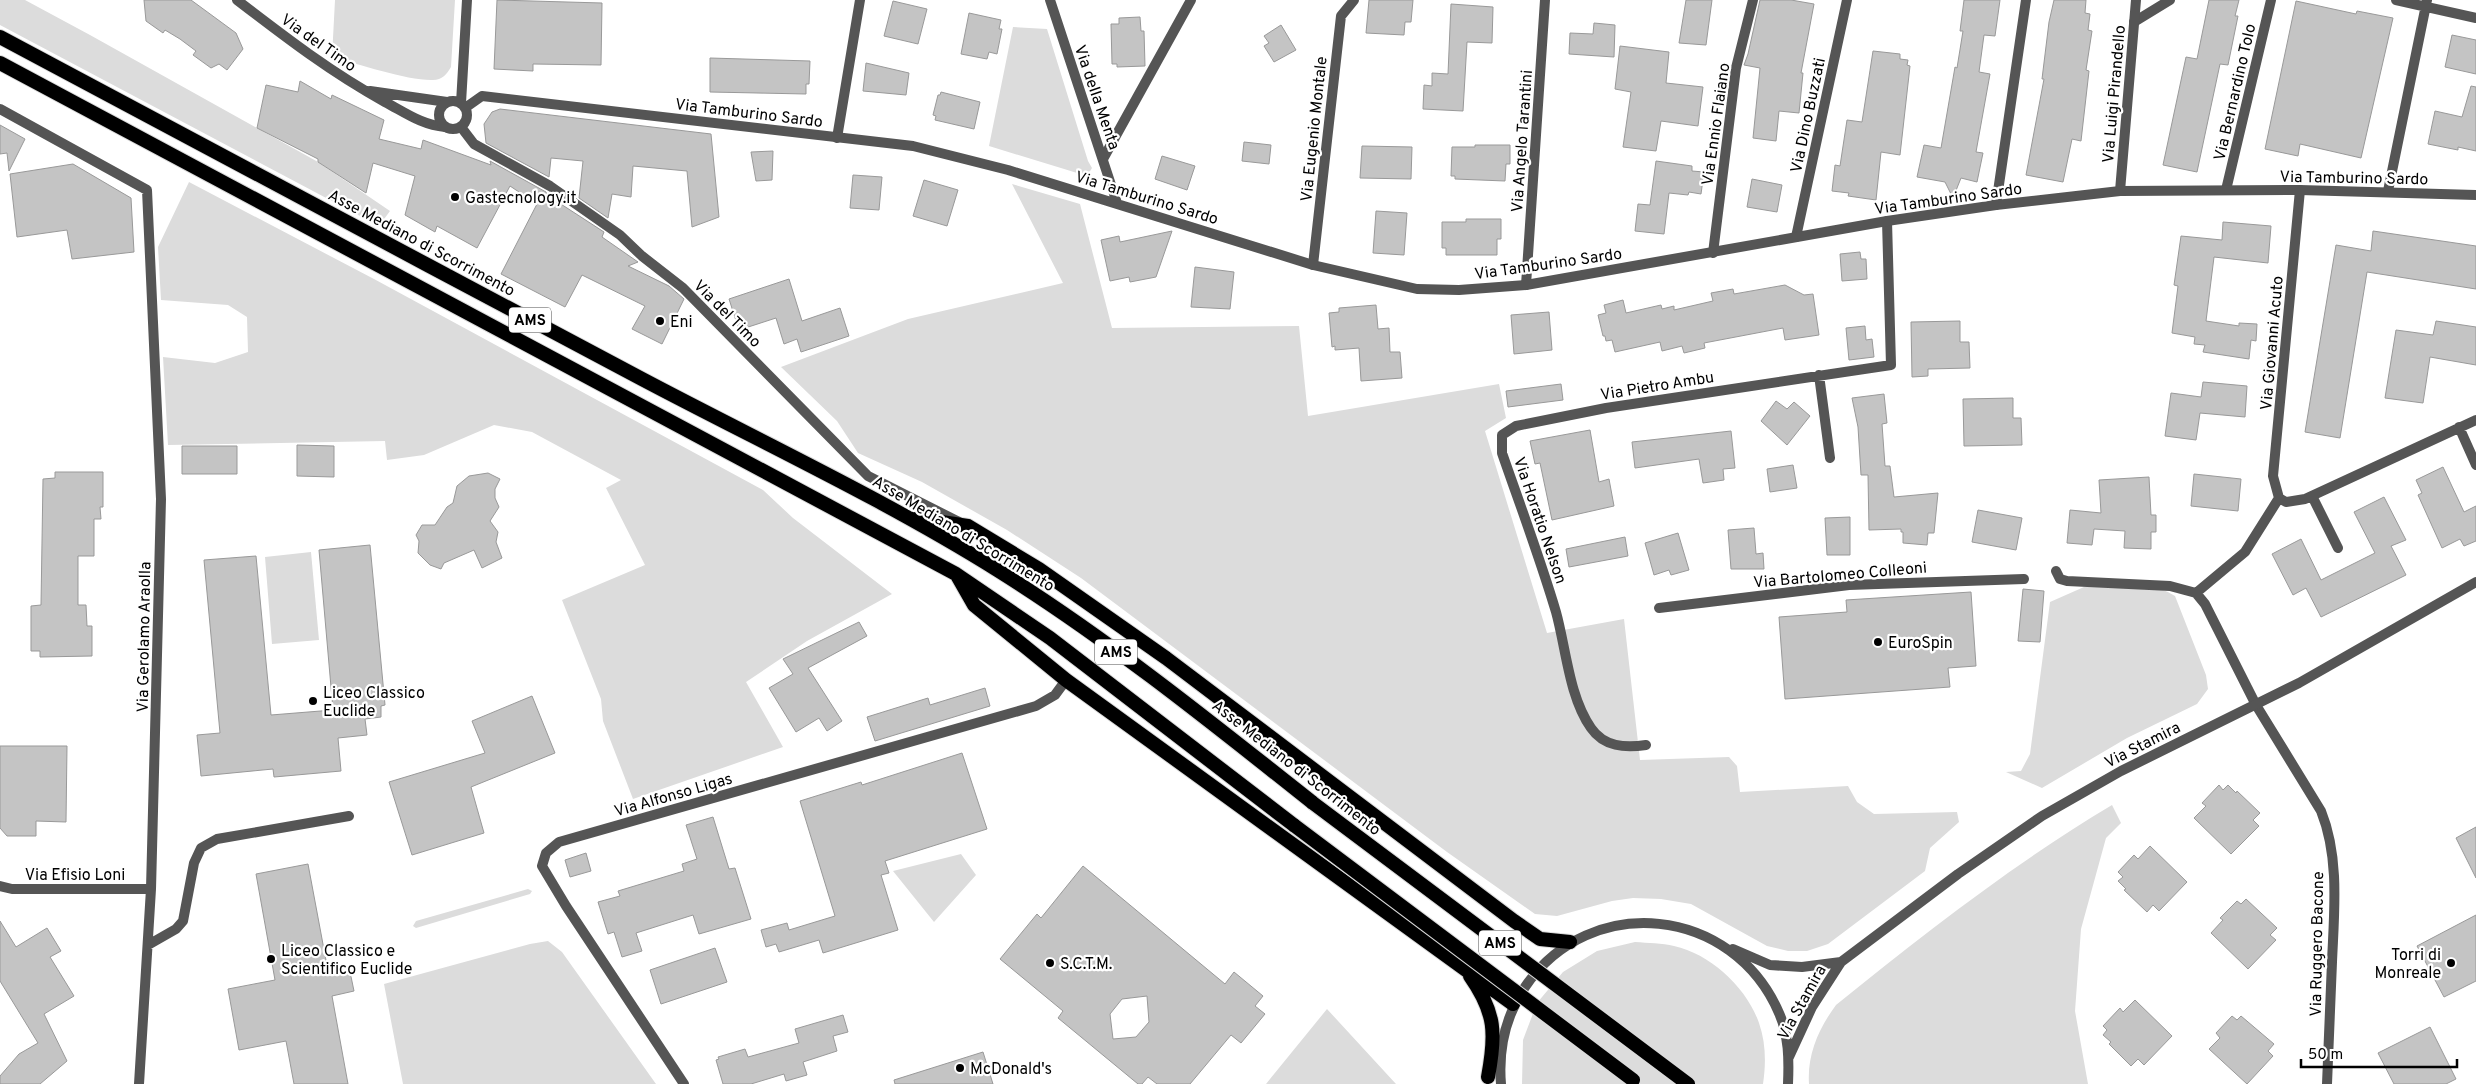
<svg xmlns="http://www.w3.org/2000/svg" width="2476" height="1084" font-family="Overpass,sans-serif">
<rect width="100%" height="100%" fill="#fff"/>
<!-- green -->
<path fill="#dcdcdc" d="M0,0H25L90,35L318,162L390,211L379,226L0,25Z
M335,0H455L451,67C447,74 442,80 433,80C409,81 358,64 332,57Z
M1013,27L1047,29L1088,161L1092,168L1087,176L989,146Z
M189,182L374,279L763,490L793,518L892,594L807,641L746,682L783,747L633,799L603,721L601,699L562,600L645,565L606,488L621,480L532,432L494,425L424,455L387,460L385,441L168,445L163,357L215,363L248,352L247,317L228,305L161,300L158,247Z
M1012,184L1080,204L1112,328L1299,326L1308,416L1499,384L1506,418L1485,431L1547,633L1624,619L1640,760L1729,757L1737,766L1740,792L1848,786L1857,802L1874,814L1957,812L1959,822L1930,848L1925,871L1828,944L1807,951H1788L1767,946L1691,904L1661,899L1633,898L1612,901L1557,916L1535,914L1447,852L1081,578L1007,530L922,482L858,453L837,421L781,367L908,319L1063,283Z
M311,552L319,640L272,644L265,557Z
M2111,585C2132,586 2157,584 2175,596L2206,675L2208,689L2197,704L2127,738L2042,788L2006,772L2021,771L2030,754L2050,602L2084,587Z
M2112,805L2121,823L2106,838L2081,929L2075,1011L2088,1084H1809C1807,1054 1819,1028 1836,1005C1925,933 2015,863 2112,805Z
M961,854L976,875L934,922L893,871Z
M528,889L532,891L530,894L416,928L413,926L416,921Z
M548,941L562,952L656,1084H403L384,984L530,944Z
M1635,942C1648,943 1662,943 1674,946C1711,954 1747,988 1759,1023C1766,1043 1766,1064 1763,1084H1522L1523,1040L1537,1003L1563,972L1597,951Z
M1327,1009L1396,1084H1266Z"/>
<!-- building -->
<path fill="#c4c4c4" stroke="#999" fill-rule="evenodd" d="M144,0H191L236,33L243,49L227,70L219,64L211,68L193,55L196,51L180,39L165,30L163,33L146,21Z
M497,0L602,3L601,65L533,64V71L494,69Z
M1369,0H1413L1411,22H1405L1404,35L1366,33Z
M1686,0H1712L1706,45L1679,43Z
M1760,0H1791L1814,4L1801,73H1803L1799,113L1779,111L1776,141L1753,138L1760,68L1744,65L1748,54Z
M1964,0H2000L1995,36L1984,35L1979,72L1990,74L1976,152L1983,153L1977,182L1961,178L1953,198L1945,182L1917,177L1924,145L1941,148L1955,67L1957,68L1963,31H1960Z
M2054,0H2086L2085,13L2090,14L2088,30L2092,31L2086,70L2089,71L2081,141L2072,139L2063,182L2026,175L2044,79H2042L2049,22Z
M2209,0H2239L2235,16H2238L2228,65L2220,64L2197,172L2163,165L2186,57L2197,59Z
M893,1L927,9L918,44L884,36Z
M2296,1L2356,14L2357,11L2393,18L2361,158L2300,144L2298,156L2265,149Z
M1451,4L1493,7L1492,43L1467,42L1463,111L1423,109L1424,85L1432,86V73L1448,74Z
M969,13L1001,20L999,29H1002L997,54L989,52L987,59L961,54Z
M1140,17L1141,31H1144L1145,66L1117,67V64H1112L1111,24H1119V18Z
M1594,23L1615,25L1614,57L1569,54L1570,33L1593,34Z
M1281,25L1296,50L1274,62L1264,46L1269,43L1264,36Z
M2452,35L2476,40V74L2445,67Z
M1620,46L1669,52L1666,83L1703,87L1698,126L1661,121L1656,151L1623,147L1631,92L1615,89Z
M1873,51L1900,54V59L1908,60L1907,65L1910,66L1900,155L1881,152L1876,200L1848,196L1849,193L1832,191L1835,165L1840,166L1847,120L1862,122Z
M710,58L810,61L809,84H806V94L710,92Z
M866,63L909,73L906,95L863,91Z
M300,81L331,99L332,95L384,120L379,139L421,149L423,140L491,165L490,161L546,192L547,195L604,232L602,237L638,262L628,266L669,286L684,299L662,344L632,329L645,306L582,275L565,307L501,274L537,204L510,186L477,248L437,226L435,232L405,215L415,176L373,163L366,193L318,162V159L257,128L266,85L298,92Z
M2471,86L2476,87V151L2458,147V150L2428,144L2435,111L2462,117Z
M941,92L980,102L974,129L935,120L936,116L933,115L938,95H940Z
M500,109L711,134L719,217L692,227L687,171L633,166L631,197L612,194L608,218L579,198L583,161L551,158L549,177L486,143L484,124L492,112Z
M0,125L25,139L9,171L7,153L0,154Z
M1244,142L1271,145L1269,164L1242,161Z
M1475,145H1510V164H1506L1505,181L1455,179V176H1451L1452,147H1475Z
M1362,146L1412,147L1411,179L1360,178Z
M773,151L772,180L756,181L751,152Z
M1162,156L1195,166L1187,190L1155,179Z
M1656,161L1692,166V171L1704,172L1701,194L1689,192L1688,195L1669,193L1664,234L1635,231L1638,204L1650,205Z
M73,164L131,198L134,252L72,259L67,230L17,237L10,174Z
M853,175L882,177L879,210L850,208Z
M1752,179L1782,185L1777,212L1747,207Z
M924,180L958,190L947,226L913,216Z
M1376,211L1407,213L1404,255L1373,253Z
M1466,219H1501V239H1497V255H1446V248H1442V222H1466Z
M2223,222L2271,226L2268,263L2214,257L2206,321L2239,326V323L2257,324L2256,341L2251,340L2249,359L2203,352L2205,345L2194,344L2195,337L2172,333L2178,286L2174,285L2181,236L2222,240Z
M1172,231L1156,277L1130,282L1129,277L1110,281L1101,240L1119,236L1120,242Z
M2373,231L2476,246V289L2367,272L2340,438L2305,432L2336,245L2371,251Z
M1860,252L1861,259H1866L1867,279L1842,281L1840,254Z
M1195,267L1234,272L1230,309L1191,307Z
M789,279L802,321L840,308L849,336L801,352L797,339L784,344L776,318L739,330L729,299Z
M1785,285L1804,295L1813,294L1819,335L1785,340L1783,328L1704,343L1705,348L1684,353L1682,346L1662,351L1660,342L1615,352L1612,340L1606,341L1605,336H1603L1598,315L1606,313L1604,305L1623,300L1626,313L1661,305L1662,309L1674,306V310L1713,301L1711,293L1733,289L1734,294Z
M1376,305L1378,329L1389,328L1390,352H1400L1402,378L1361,381L1359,348L1335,350V346L1332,347L1329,313L1339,312V308Z
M1549,312L1552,350L1514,354L1511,315Z
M1960,321V342H1969L1970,368L1928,369V376L1912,377L1911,322Z
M2436,321L2476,327V365L2430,357L2423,403L2385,398L2396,330L2433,335Z
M1865,326L1866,340L1872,339L1874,357L1849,360L1846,328Z
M2203,382L2247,386L2245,417L2200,413L2196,440L2165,436L2171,393L2201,397Z
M1561,384L1563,400L1508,407L1506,391Z
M1884,394L1887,423L1882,424L1885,466H1890L1894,497L1938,493L1934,533H1928L1927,545L1903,543V532H1901V529L1869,530L1868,475H1861L1858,427L1852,398Z
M2013,398V418H2021L2022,445L1964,446L1963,399Z
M1776,401L1787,409L1794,402L1810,416L1787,445L1761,421Z
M1590,430L1599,482L1609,479L1614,506L1552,520L1540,463L1535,464L1530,441Z
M1731,431L1735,468L1723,469L1724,480L1703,483L1699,459L1635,468L1632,442Z
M297,445L334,446V477L297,476Z
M182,446H237V474H182Z
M1793,465L1797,488L1770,492L1767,469Z
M2443,467L2464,512L2476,506V541L2464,546L2460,539L2442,548L2418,495L2422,493L2416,480Z
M55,472H103V507H100L101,519H94V556H78V605H86L87,626H92V656L40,657V651H31V606L41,605L43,479L55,478Z
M488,473L500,479L495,489V498L499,507L490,521L498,532L496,542L502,558L482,568L474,550L444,563L441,569L430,565L418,553L419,541L416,535L422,525H435L447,507L453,503L457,486L469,476Z
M2194,474L2241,479L2238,511L2191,506Z
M2149,477L2151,515H2156V532H2151V549L2124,548L2125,531L2094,529L2092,545L2067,543L2070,510L2101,513L2099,480Z
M2384,497L2406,540L2391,546L2406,575L2321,617L2306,588L2293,595L2272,554L2301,539L2321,580L2375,553L2354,512Z
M1978,510L2022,518L2016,550L1972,542Z
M1850,517V555H1827L1825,518Z
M1754,528L1756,554L1763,553L1764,569H1731L1728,530Z
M1678,533L1689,570L1671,575L1669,570L1654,575L1645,543Z
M1625,537L1628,556L1569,567L1566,549Z
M370,545L385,705L381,706V717L365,719L367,735L338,738L341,771L274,777L273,769L201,776L197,735L220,733L204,560L256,556L271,715L333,710L319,550Z
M2023,589L2044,591L2040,642L2018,641Z
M1971,592L1976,666L1948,668L1950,687L1785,699L1779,617L1847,612L1846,600Z
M859,622L867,636L808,668L842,721L827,731L819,718L796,732L769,688L793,674L783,659Z
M985,688L990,706L875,741L867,717L928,698L930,705Z
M532,696L555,753L471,787L484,833L412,855L389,782L485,753L472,721Z
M0,746H67L66,822L36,821V836H7L0,828Z
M962,753L987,829L885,861L889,873L881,875L898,930L823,953L819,940L779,952L776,944L766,947L761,930L787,923L789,930L835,916L800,801L861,782L862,785Z
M2219,785L2223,790L2228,785L2236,793L2237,791L2260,813L2253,820L2259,826L2231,854L2194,818L2206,806L2202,803Z
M713,817L729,869L735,868L751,919L699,934L693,915L636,933L642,951L622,957L614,932L608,934L598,902L620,896L618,891L684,871L682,864L697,859L686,825Z
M2476,827V878L2456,838Z
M2150,846L2187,882L2159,911L2153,905L2147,912L2124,890L2126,889L2118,881L2123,877L2118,872L2134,855L2138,859Z
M586,853L591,871L570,877L565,860Z
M308,864L328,971L349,967L354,991L332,996L348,1084H294L286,1041L239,1050L228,989L275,980L256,874Z
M1083,866L1225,984L1234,972L1263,996L1255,1006L1265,1014L1241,1043L1231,1035L1190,1084H1157L1148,1077L1142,1084H1138L1058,1018L1063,1011L1000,959L1037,914L1041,918ZM1147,996L1149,1022L1136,1037L1113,1039L1110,1014L1122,999Z
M2246,899L2277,928L2270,935L2276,940L2248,969L2211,933L2223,920L2220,918L2237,901L2241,904Z
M2476,915V981L2444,997L2417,946Z
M0,921L16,947L47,928L61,951L50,957L74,996L44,1014L67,1061L40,1084H0V1076L19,1054L38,1043L0,981Z
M715,948L727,982L661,1004L650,970Z
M2135,1000L2172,1036L2144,1065L2138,1059L2131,1066L2109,1044L2111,1042L2103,1035L2107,1030L2103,1026L2120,1008L2123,1012Z
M843,1015L848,1032L833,1036L837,1051L803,1062L807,1075L786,1081L784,1074L751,1084H723L716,1060L719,1059L718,1057L745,1049L748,1057L799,1043L795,1029Z
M2232,1016L2237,1020L2241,1016L2274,1044L2268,1051L2273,1056L2247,1084L2209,1049L2220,1038L2216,1033Z
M2430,1027L2456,1079L2446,1084H2394L2378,1053Z
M983,1052L993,1084H895L894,1080Z"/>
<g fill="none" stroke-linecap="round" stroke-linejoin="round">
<defs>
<path id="trunk" d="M0,37C214,152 428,265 642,379C761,442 884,499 999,571C1109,640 1211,722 1313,803
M0,63L956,574L1050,638L1295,826
M915,518L968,526L1039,569L1166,658L1514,921L1540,939L1570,942
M958,577L974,605L1066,680L1513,1004
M1470,976C1496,1013 1496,1034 1488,1077"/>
</defs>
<!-- trunk casing -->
<use href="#trunk" stroke="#dbdbdb" stroke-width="16"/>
<!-- minor -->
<path stroke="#555" stroke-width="10" d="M237,0C285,37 332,73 385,102C406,113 422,125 445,127
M2396,0L2476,18
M2134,22L2170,0
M370,91L447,102
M0,109L147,190L161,499L151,889L139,1084
M461,127L474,144L550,186L620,235L642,256L683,288L868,476L959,522
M837,138L860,0
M1103,159L1191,0
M2226,190L2271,0
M2388,191L2427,0
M1996,205L2026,0
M1796,237L1847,0
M1713,253L1736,68L1753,0
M1313,265L1341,16L1354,0
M1526,285L1545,0
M1819,375L1830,458
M2459,427L2476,465
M2312,496L2338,548
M2279,498L2273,476L2300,190
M2279,498L2286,502L2305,499L2476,420
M2056,571L2060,579L2067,581L2170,586L2196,593L2205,604L2256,705L2321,811C2340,858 2334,913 2332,962C2330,1003 2329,1043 2327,1084
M2196,593L2245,552L2279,498
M1659,608L1849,585L2024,579
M1646,745C1625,748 1604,747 1591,728C1569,697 1566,648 1556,612C1540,558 1520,505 1502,453V435L1516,426L1606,408L1891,365L1887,221
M0,886L12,889H151
M148,945L176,929L183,921L194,863L201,848L217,839L349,816
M684,1084L566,906L542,866L546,853L559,842L1036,706L1055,695L1066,680"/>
<!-- tertiary -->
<path stroke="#555" stroke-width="10" d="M1050,0L1117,203
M439 115a14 14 0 1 1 28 0a14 14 0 1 1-28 0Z
M461,103L467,0
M465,108L482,96L913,146L1008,170L1313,265L1417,289L1459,290L1526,285L1887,221L1996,205L2120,191L2300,190L2476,195
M2120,191L2136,0
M1733,949L1770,965L1802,967L1841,962
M1789,1057L1812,1007L1841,962L1958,874L2042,816L2121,771L2299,683L2476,582
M1501,1084C1498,1048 1505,1017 1525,987C1590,891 1733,906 1779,1013C1789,1035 1789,1061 1788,1084"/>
<!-- trunk -->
<use href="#trunk" stroke="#000" stroke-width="14"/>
<defs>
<path id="trunk-bridge" d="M1313,803L1688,1084
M1295,826L1633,1080"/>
</defs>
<!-- trunk-bridge casing -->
<use href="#trunk-bridge" stroke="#dbdbdb" stroke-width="16" stroke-linecap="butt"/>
<!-- trunk-bridge -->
<use href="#trunk-bridge" stroke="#000" stroke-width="14"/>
</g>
<!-- markers -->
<g fill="#000" stroke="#fff" stroke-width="2">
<circle cx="455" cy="197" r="5"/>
<circle cx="660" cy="321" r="5"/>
<circle cx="1878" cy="642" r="5"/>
<circle cx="313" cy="701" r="5"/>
<circle cx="271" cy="959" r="5"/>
<circle cx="1050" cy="963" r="5"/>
<circle cx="2451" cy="963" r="5"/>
<circle cx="960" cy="1068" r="5"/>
</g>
<g text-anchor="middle" stroke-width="4.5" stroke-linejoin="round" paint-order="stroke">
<!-- shield labels -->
<g fill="#fff" stroke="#4c4c4c" stroke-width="1">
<rect x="509" y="307.5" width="42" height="25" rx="4"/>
<rect x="1095" y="639.5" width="42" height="25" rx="4"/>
<rect x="1479" y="930.5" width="42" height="25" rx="4"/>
</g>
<g font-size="15" font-weight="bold" fill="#000">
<text x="530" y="325">AMS</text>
<text x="1116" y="657">AMS</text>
<text x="1500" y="948">AMS</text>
</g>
<!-- street labels -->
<g font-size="16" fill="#000" stroke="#fff">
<text transform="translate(319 42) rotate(35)" y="6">Via del Timo</text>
<text transform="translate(2234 92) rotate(-77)" y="6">Via Bernardino Tolo</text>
<text transform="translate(2113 94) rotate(-85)" y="6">Via Luigi Pirandello</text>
<text transform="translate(1098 97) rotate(71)" y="6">Via della Menta</text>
<text transform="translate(749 112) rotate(7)" y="6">Via Tamburino Sardo</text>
<text transform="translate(1807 115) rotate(-78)" y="6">Via Dino Buzzati</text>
<text transform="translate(1715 124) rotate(-82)" y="6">Via Ennio Flaiano</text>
<text transform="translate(1313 129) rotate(-84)" y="6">Via Eugenio Montale</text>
<text transform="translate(1521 141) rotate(-86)" y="6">Via Angelo Tarantini</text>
<text transform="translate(2354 177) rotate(1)" y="6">Via Tamburino Sardo</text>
<text transform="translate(1147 197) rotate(17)" y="6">Via Tamburino Sardo</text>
<text transform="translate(1948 198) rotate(-8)" y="6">Via Tamburino Sardo</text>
<text transform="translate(422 242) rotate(28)" y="6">Asse Mediano di Scorrimento</text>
<text transform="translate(1548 263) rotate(-8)" y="6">Via Tamburino Sardo</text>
<text transform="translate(728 313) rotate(45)" y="6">Via del Timo</text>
<text transform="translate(2271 343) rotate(-85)" y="6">Via Giovanni Acuto</text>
<text transform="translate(1657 385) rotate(-9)" y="6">Via Pietro Ambu</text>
<text transform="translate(1541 520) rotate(71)" y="6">Via Horatio Nelson</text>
<text transform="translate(964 533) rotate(31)" y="6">Asse Mediano di Scorrimento</text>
<text transform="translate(1840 574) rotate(-5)" y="6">Via Bartolomeo Colleoni</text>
<text transform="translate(143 637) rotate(-89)" y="6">Via Gerolamo Araolla</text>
<text transform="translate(2142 744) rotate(-27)" y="6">Via Stamira</text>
<text transform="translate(1297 767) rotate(38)" y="6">Asse Mediano di Scorrimento</text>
<text transform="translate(673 794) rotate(-16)" y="6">Via Alfonso Ligas</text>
<text x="75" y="880">Via Efisio Loni</text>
<text transform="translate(2316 944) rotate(-89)" y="6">Via Ruggero Bacone</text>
<text transform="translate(1801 1002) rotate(-61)" y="6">Via Stamira</text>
</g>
<!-- poi labels -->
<g font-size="16" fill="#000" stroke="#fff" text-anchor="start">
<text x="465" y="203">Gastecnology.it</text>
<text x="670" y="327">Eni</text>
<text x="1888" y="648">EuroSpin</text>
<text x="323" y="698">Liceo Classico<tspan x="323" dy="18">Euclide</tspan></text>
<text x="281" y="956">Liceo Classico e<tspan x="281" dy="18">Scientifico Euclide</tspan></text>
<text x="2441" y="960" text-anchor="end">Torri di<tspan x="2441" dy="18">Monreale</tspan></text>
<text x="1060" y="969">S.C.T.M.</text>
<text x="970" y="1074">McDonald's</text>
</g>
</g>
<!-- scale -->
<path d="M2301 1059v8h156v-8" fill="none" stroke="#000000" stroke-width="2.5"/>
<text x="2308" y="1059" font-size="15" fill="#000000" stroke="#ffffff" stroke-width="4" paint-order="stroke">50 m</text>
</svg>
